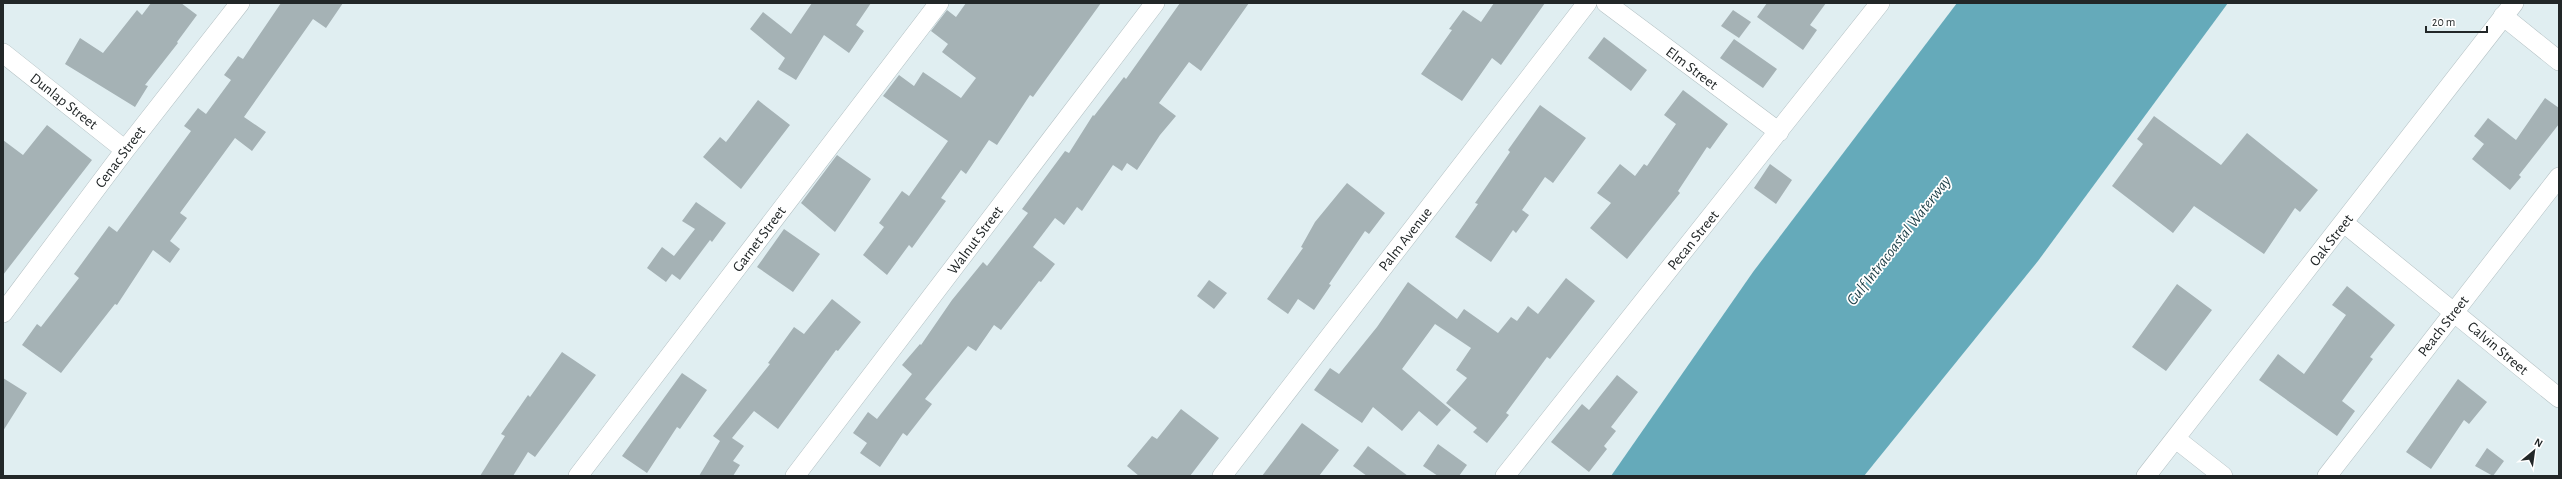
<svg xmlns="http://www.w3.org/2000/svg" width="2562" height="479" font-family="'Alegreya Sans',sans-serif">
<rect width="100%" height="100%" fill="#e0eef1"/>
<!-- water -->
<path fill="#65aaba" d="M1957,3H2228L2038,261L1864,476H1611L1753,272Z"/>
<!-- building -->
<path fill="#a5b2b5" d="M151,3H181L197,15L177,42L178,43L145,85L148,86L135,107L65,64L80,38L103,53L137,10L142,15Z
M281,3H343L326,28L313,19L244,117L266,132L252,151L235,138L180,213L187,218L170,241L180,249L170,263L153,250L117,305L115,304L61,373L22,345L37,324L41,327L79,278L74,274L109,226L117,232L191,131L184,126L198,108L206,114L231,80L224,75L238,56L243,59Z
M812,3H871L856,25L864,31L849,53L824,35L796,80L778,69L785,58L750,29L763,12L791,34Z
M966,3H1101L1033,97L1030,95L997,145L989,140L966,174L961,170L941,198L946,201L912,248L909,245L887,275L863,255L884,227L879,223L902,191L909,196L948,141L883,96L899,75L914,86L923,72L961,98L976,78L942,52L948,44L931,31L947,10L956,17Z
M1180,3H1249L1201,71L1189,62L1159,103L1176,116L1160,135L1137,170L1127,163L1122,171L1113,165L1082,211L1077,207L1064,225L1055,218L1033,247L1055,264L1041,282L1039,281L1001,330L994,325L976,351L968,346L925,399L932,404L907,436L903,433L880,467L860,453L867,443L853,433L868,412L877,419L912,374L902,365L920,344L921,345L952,300L983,262L987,266L1028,213L1022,209L1065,151L1069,153L1093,115L1094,116L1124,77L1126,79Z
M1494,3H1545L1501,65L1492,58L1462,101L1421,74L1452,30L1449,29L1463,10L1481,22Z
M1767,3H1826L1810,25L1817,30L1803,50L1757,17Z
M1733,10L1751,22L1739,38L1721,26Z
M1604,37L1647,70L1631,91L1588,58Z
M1734,39L1777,69L1763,88L1720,58Z
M1683,90L1728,124L1710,149L1707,147L1678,191L1680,193L1627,259L1590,228L1611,203L1597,193L1620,164L1635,176L1644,164L1647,166L1676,124L1664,115Z
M2545,98L2559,108V124L2519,175L2521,177L2510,190L2472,159L2484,144L2474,136L2488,118L2516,140Z
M758,100L790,125L741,189L703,157L720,137L726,142Z
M1540,105L1586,138L1553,183L1545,177L1522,210L1529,215L1516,233L1513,230L1491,262L1455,237L1478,204L1475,203L1510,152L1508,150Z
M2154,116L2221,165L2247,133L2318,190L2300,212L2295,208L2264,254L2194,206L2173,233L2112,186L2143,144L2137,139Z
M47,125L92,160L3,275V140L23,155Z
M837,155L871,179L835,232L801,203Z
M1770,164L1792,180L1776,204L1754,188Z
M1347,183L1385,213L1369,234L1365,231L1329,284L1331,285L1314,310L1298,299L1288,314L1267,299L1303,248L1301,247L1315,222Z
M696,202L726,223L712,242L710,240L680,280L672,274L666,282L647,268L662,247L674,256L695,229L682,221Z
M784,229L820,254L793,292L757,267Z
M1566,278L1595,301L1550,359L1547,357L1506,413L1509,415L1487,443L1473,432L1477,428L1446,403L1467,378L1456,370L1471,348L1435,324L1402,369L1451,410L1437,426L1419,411L1402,431L1373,407L1362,423L1314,390L1330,368L1339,374L1377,327L1408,282L1457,319L1464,309L1498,333L1511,317L1517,321L1528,306L1538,314Z
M1209,280L1227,293L1214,309L1197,296Z
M2177,284L2212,310L2166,371L2132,347Z
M2347,286L2395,325L2370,357L2373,359L2342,401L2355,411L2337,436L2259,380L2278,354L2304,374L2346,315L2332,305Z
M832,299L861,322L838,351L836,350L778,429L754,411L732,438L744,446L733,461L740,465L733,476H699L720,441L713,436L770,364L768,363L794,327L804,334Z
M562,352L596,375L535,457L528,452L513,476H480L505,436L501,434L528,395L530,397Z
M682,373L707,390L680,429L677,427L647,473L622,456Z
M1617,375L1638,392L1611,427L1616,431L1604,446L1607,449L1589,472L1551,442L1582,404L1589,410Z
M3,378L27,393L3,431Z
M2458,379L2487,402L2469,424L2464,420L2431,469L2406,452Z
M1181,409L1219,438L1190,476H1139L1127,466L1152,436L1157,439Z
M1302,423L1339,450L1319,476H1262Z
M1438,444L1467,465L1459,476H1438L1423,466Z
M1368,446L1408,476H1367L1353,466Z
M2487,448L2504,461L2493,476L2475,466Z"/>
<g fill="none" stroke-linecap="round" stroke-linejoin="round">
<defs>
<path id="minor" d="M1606,3L1779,132
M2503,16L2559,61
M3,53L125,150
M2344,223L2559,398
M3,313L125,150L240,3
M2176,439L2223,476
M578,476L939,3
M795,476L1155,3
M1222,476L1587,3
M1505,476L1880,3
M2146,476L2514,3
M2327,476L2559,177"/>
</defs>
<!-- minor casing -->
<use href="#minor" stroke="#b4c1c4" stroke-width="20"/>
<!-- minor -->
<use href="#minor" stroke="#fff" stroke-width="19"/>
</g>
<g text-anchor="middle" stroke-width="3.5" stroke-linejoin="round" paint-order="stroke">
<!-- street labels -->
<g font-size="15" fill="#222728" stroke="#fff">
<text transform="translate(1692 68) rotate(37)" y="5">Elm Street</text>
<text transform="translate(64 101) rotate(38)" y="5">Dunlap Street</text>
<text transform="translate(120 157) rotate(-53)" y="5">Cenac Street</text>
<text transform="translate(759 239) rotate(-53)" y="5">Garnet Street</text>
<text transform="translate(1405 239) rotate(-52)" y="5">Palm Avenue</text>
<text transform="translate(975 240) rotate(-53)" y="5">Walnut Street</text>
<text transform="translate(1693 240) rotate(-51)" y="5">Pecan Street</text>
<text transform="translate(2331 240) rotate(-52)" y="5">Oak Street</text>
<text transform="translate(2443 326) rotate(-52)" y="5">Peach Street</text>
<text transform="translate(2498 348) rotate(40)" y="5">Calvin Street</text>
</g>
<!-- water labels -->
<g font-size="16" font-style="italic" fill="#1a3c44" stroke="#fff">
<text transform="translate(1898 240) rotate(-52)" y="6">Gulf Intracoastal Waterway</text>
</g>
</g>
<!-- border -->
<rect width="2562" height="479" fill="none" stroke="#222728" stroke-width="8"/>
<!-- north arrow -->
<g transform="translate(2534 451) rotate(29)" stroke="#ffffff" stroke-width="3" paint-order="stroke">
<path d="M0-3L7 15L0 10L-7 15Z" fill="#222728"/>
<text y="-6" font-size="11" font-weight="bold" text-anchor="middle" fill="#222728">N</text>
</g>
<!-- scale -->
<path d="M2426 26v6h61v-6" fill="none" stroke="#222728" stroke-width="2"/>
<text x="2432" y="26" font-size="12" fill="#222728" stroke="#ffffff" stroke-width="3" paint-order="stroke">20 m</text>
</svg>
